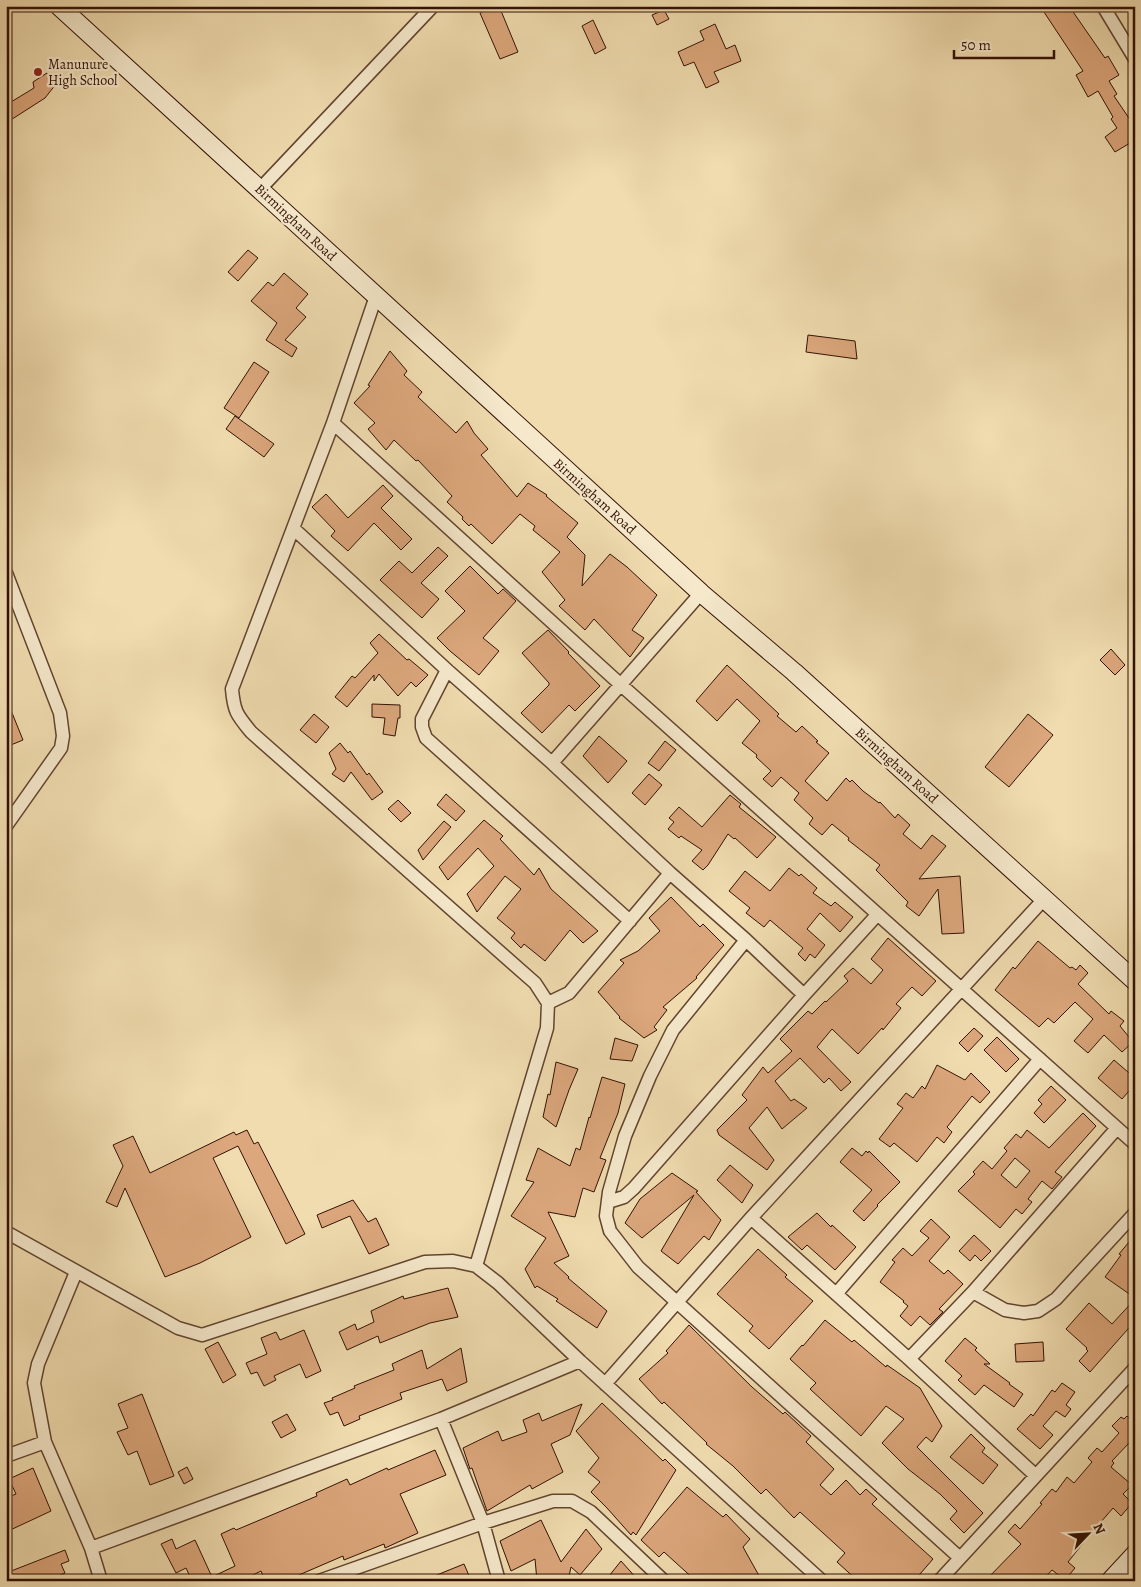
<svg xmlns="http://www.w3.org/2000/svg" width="1141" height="1587" font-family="Alegreya,serif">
<rect width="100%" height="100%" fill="#f0dcaf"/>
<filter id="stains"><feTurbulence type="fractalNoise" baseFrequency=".004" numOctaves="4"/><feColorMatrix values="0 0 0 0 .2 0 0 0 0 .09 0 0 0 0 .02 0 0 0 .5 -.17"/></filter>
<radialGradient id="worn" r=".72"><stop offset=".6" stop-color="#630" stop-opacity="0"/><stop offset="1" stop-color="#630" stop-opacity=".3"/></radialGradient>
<!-- building -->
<path fill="#dca77c" stroke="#331104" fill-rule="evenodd" d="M495,6H499L518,52L500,59L480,13Z
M1040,6H1069L1105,58L1108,56L1119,75L1109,81L1117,94L1114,96L1135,127V140L1115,152L1105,137L1117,128L1111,119L1113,117L1098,91L1088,97L1076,75L1083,71Z
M664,10L669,19L657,25L652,15Z
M593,20L606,48L595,54L582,26Z
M715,24L726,49L735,45L741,61L714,72L719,82L706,88L694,62L684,66L678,52L704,40L700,31Z
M47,73L56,84L45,98L6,123V105L34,88L33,82Z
M248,250L258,258L238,281L228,272Z
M284,273L308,294L296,308L306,317L285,340L297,348L292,357L266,340L277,323L251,301L268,282L273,286Z
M808,335L855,341L857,359L806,352Z
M390,351L407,371L404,375L422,392L418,397L456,433L467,421L474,433L488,449L481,455L517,497L528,483L547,495L546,496L578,523L567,537L585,555L582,586L610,554L627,567L657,595L632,630L644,638L630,657L594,619L585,630L559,606L565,600L542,572L560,552L533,530L535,526L520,514L492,544L471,524L469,526L462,519L463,517L447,502L452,496L418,460L416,461L394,440L386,450L368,429L375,423L354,403L370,386L368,385Z
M254,362L269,372L239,418L224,408Z
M235,416L274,444L264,457L226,429Z
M383,485L393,496L381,508L412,539L401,550L374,523L348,551L331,536L335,531L312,507L326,494L348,518Z
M438,547L448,556L421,583L439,599L422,618L380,580L399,561L412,573Z
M470,566L498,594L503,589L516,601L483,638L499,651L479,675L450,651L437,638L465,611L445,591Z
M548,630L569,652L568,653L600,686L575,711L569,705L542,733L521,713L549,685V683L522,653Z
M379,634L407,660L409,659L428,675L416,687L411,682L398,696L379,674L374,681V675L347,707L335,697L352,676L355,678L378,653L370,643Z
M1111,649L1125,665L1115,675L1100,660Z
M727,665L779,714L777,716L796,732L802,726L818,741L816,742L829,753L805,781L827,801L846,778L850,782L852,780L863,791L879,803L880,802L895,818L898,814L910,825L903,834L921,849L932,835L946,846L919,879L960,876L964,933L942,934L938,889L919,916L906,906L908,902L876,870L880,865L848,840L849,838L832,824L822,835L809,824L813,818L794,800L799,793L781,777L772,787L763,779L771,771L756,757L757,755L742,743L760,721L737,699L717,721L696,701Z
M6,698L23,740L6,747Z
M372,704L400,705V718H398L395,736L383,734L385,718L372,717Z
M314,714L329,727L316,743L300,730Z
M1028,714L1053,735L1009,787L985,767Z
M599,736L627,761L608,783L583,756Z
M665,741L676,750L659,771L648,763Z
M340,743L348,753L350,751L367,775L369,773L383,792L372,800L351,772L344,782L332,774L336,769L329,753Z
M649,774L662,785L645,805L632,793Z
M446,794L465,811L456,821L437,805Z
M730,795L741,804L739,807L776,837L757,858L735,838L734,839L728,834L708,865L703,870L692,861L702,850L681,836L679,838L668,829L674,822L669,818L679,807L702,827Z
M398,800L411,813L401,822L388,809Z
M484,820L503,836L500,839L534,875L539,868L551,889L598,931L583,943L570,930L545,961L524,944L521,948L511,938L515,933L497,918L521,889L505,876L477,912L467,894L494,866L478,848L448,880L439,867Z
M444,821L451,827L423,860L418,850Z
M789,868L799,876L801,874L817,888L813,893L831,906L835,902L853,917L840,932L820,913L807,929L825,945L815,958L810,954L805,961L798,954L803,948L770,920L764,927L746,913L750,908L729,891L745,871L770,891Z
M671,897L700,927L703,924L724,945L696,977L697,978L663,1007L667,1010L654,1027L657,1030L644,1038L619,1018L620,1017L598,992L624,963L620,960L638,951L660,931L649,918Z
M888,938L936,981L922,996L912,987L896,1004L901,1008L883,1030L882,1028L858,1054L832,1029L817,1047L851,1082L841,1091L829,1078L824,1083L800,1058L775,1081L791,1101L794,1099L807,1108L782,1129L767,1107L749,1128L774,1160L767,1170L719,1135L717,1130L747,1100L742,1095L763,1067L768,1073L792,1051L780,1039L808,1011L812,1014L825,1001L826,1002L848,981L844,976L853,968L871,984L883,970L871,959Z
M1038,941L1070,968L1072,967L1076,970L1080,965L1088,973L1078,984L1109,1014L1111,1011L1124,1021L1120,1026L1133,1042L1122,1052L1104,1035L1088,1053L1074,1041L1093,1019L1075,1002L1054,1023L1048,1018L1039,1027L995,990L1013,967L1015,969Z
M974,1028L983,1036L968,1052L959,1043Z
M997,1037L1019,1059L1006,1072L984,1050Z
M615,1038L638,1045L632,1061L610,1059Z
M1114,1060L1135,1078V1084L1122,1099L1098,1078Z
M556,1062L578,1069L569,1090L556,1127L543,1117L548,1094L550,1095Z
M937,1065L965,1080L971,1073L990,1092L980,1103L972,1096L947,1127L952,1132L944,1143L937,1137L917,1162L894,1143L890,1147L879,1139L903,1108L897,1104L906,1093L913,1098L922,1086L925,1089Z
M602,1077L625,1084L618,1113L600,1158L606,1160L594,1192L583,1188L575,1217L548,1212L569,1256L554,1263L569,1277L568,1278L607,1311L597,1328L556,1301L558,1299L537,1286L535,1288L525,1269L546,1238L511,1216L534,1182L526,1180L538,1148L570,1166L576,1148L580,1150L589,1117L590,1118Z
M1051,1086L1066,1100L1044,1123L1034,1113L1042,1104L1038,1100Z
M1083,1113L1096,1126L1055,1172L1062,1177L1052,1189L1042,1181L1028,1199L1032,1202L1022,1214L1016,1209L1000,1228L958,1191L975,1174L973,1172L983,1161L992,1169L1007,1151L1004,1148L1016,1134L1021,1138L1027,1130L1049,1148ZM1015,1158L1030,1171L1016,1188L1001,1175Z
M247,1130L254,1144L258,1142L305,1234L286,1244L238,1146L213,1158L251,1237L200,1263L165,1277L125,1188L117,1207L106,1202L123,1166L113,1145L133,1136L150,1173L234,1132L236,1135Z
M852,1148L862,1156L866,1151L868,1153L869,1151L900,1182L877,1205L878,1206L864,1221L853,1211L872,1190L840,1162Z
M730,1165L753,1185L742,1203L717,1180Z
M672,1173L698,1191L696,1192L721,1220L709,1240L704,1236L678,1264L661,1251L694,1195L642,1238L625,1223L640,1199Z
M353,1200L368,1222L376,1218L389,1245L369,1254L350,1216L322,1228L317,1215Z
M817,1213L831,1227L832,1225L856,1247L835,1270L807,1245L802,1250L788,1237Z
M931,1219L950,1237L929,1261L944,1274L948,1270L963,1284L939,1309L943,1312L930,1325L920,1316L911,1326L900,1316L908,1306L903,1302L904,1301L880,1282L895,1262L892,1260L903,1248L912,1256L929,1238L920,1231Z
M974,1235L991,1251L981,1261L975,1255L970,1261L959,1251Z
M1129,1242L1135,1247V1298L1105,1277L1121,1255L1119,1254Z
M758,1249L787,1275L785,1277L813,1301L769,1349L749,1331L753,1326L717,1294Z
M448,1288L458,1317L430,1323L380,1343L378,1336L347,1350L339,1332L355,1324L357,1330L374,1322L371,1311L403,1296L404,1299Z
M1135,1299V1321L1090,1372L1079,1361L1088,1351L1086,1349L1087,1348L1066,1329L1089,1303L1112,1324Z
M825,1320L852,1342L854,1340L886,1367L887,1365L920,1388L942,1426L932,1442L926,1437L917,1447L983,1513L964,1533L950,1519L957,1511L940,1494L908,1469L882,1443L904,1419L886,1406L861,1436L810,1389L816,1383L790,1359L802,1345L803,1346Z
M689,1325L752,1387L783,1414L785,1412L811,1436L806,1442L834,1469L820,1485L831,1495L846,1480L860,1495L866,1489L877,1499L872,1504L933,1559L914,1581H858L837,1562L845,1553L800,1512L794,1518L766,1489L761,1494L733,1466L706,1444L707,1443L664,1402L662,1404L639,1379L668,1353L666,1351Z
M304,1330L321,1371L306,1378L300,1364L274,1376L276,1380L264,1386L257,1372L251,1374L246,1363L267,1354L261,1338L276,1332L280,1340Z
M965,1338L977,1348L975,1350L990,1364H984L1010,1383L1009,1384L1023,1394L1014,1407L984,1385L975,1395L958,1380L962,1376L945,1361Z
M218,1342L236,1375L223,1383L205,1349Z
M1043,1342L1044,1361L1016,1362L1015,1344Z
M461,1348L467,1382L447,1391L442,1379L400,1393L402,1399L359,1416L360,1419L344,1426L338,1412L330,1415L324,1403L333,1400L332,1398L355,1388L354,1386L394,1370L392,1364L422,1350L427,1369Z
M1062,1383L1075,1392L1066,1405L1071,1409L1065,1417L1056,1411L1043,1426L1053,1435L1040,1449L1017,1429L1031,1414L1033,1416L1052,1390L1055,1392Z
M142,1394L174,1476L150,1485L137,1451L128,1455L117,1432L128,1428L118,1404Z
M602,1403L663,1461L665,1459L676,1470L636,1535L633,1532L631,1535L607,1508L591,1492L600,1482L588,1472L599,1458L576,1431Z
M582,1404L570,1435L551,1444L563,1472L532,1489L530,1485L487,1511L472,1468L470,1469L463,1448L498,1431L502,1441L527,1432L523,1420L539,1413L542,1421Z
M287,1414L296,1430L281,1438L272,1422Z
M1127,1416L1135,1423V1448L1129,1443L1112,1461L1114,1463L1111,1467L1132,1485L1123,1494L1132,1503L1121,1516L1113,1508L1088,1537L1068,1562L1075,1568L1065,1580L1052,1570L1042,1581H985L1021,1544L1008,1532L1015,1524L1020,1529L1042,1504L1040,1503L1052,1489L1056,1492L1067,1477L1074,1483L1092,1462L1088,1458L1097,1448L1102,1452L1119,1433L1112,1426L1121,1417L1124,1419Z
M971,1434L985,1448L982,1452L998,1465L983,1484L950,1457Z
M435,1450L446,1475L400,1494L418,1533L385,1548L384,1544L344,1560L343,1556L285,1581H265L261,1571L241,1581H192L186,1568L176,1573L161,1544L172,1539L176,1549L195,1540L212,1577L235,1566L221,1534L234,1528L236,1530L317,1496L316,1493L347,1479L350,1485L387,1468L388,1470Z
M187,1467L193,1479L184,1484L178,1472Z
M33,1468L51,1511L6,1532V1498L16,1494L9,1479Z
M687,1487L723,1517L726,1514L750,1539L743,1547L762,1581H696L664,1552L659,1557L641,1540Z
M541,1520L561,1562L586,1529L602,1549L580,1575L571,1567L568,1581H537L535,1559L511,1571L500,1541Z
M65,1550L69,1561L61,1564L65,1573L56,1577L58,1581H6V1573Z
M621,1561L639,1581H605Z
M464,1564L470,1578L463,1581H422Z"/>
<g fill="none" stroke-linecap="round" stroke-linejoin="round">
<defs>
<path id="street" d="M1103,6L1135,59
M260,189L433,6
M376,296L333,423L232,689C234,712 237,715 251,732L535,983L548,1003L547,1028L476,1266
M333,423L620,684L1135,1144
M294,529L447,670L552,763L670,873L746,940L804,995
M6,573L60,713L63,736L61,748L6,826
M447,670L422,719V727L426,738L630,921
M552,763L701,593
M746,940L673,1030L650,1076L625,1136L609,1192L606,1216L610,1231L638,1267L960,1558
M548,1003L569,993L670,873
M608,1202L624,1197L634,1188L804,995L877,915
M751,1218L909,1359L1035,1475
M6,1232L178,1328L202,1335L425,1262L453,1261L476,1266L498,1283L580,1361L822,1581
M76,1272L38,1364L34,1383L45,1442L91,1548L101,1581
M973,1292L1005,1310L1024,1313L1038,1311L1056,1299L1135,1213
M836,1294L1040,1059
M909,1359L973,1292L1117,1128
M605,1384L751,1218L1045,898
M441,1419L483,1523L499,1581
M6,1456L45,1442
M91,1548L441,1419L580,1361
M319,1581L483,1523L553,1501H572L591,1512L664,1581
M939,1581L1135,1368"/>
<path id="secondary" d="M59,6L701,593L794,672L1135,981
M1110,1581L1135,1554"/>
</defs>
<!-- street casing -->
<use href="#street" stroke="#62442f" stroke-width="15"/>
<!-- secondary casing -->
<use href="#secondary" stroke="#331104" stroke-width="20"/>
<!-- street -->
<use href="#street" stroke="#f5e8cb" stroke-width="12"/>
<!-- secondary -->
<use href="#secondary" stroke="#f5e8cb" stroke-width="18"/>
</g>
<!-- markers -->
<circle fill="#8f2418" stroke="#f5e8cb" stroke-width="2" cx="38" cy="72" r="5"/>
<g text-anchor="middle" stroke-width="4.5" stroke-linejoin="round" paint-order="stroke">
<!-- poi labels -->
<g font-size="14" fill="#331104" stroke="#f5e8cb" text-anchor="start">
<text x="48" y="69">Manunure<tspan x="48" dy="16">High School</tspan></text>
</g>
<!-- street labels -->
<g font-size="14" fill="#331104" stroke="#f5e8cb">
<text transform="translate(296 222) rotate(43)" y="5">Birmingham Road</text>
<text transform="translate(595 496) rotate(42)" y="5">Birmingham Road</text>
<text transform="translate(897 765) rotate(42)" y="5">Birmingham Road</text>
</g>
</g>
<!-- margin -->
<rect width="1141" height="1587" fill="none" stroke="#f0dcaf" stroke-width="25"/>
<rect x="8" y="8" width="1126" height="1572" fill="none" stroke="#331104" stroke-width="2.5"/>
<rect x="12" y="12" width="1116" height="1562" fill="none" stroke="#331104"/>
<!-- north arrow -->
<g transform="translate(1088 1534) rotate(65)" stroke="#f5e8cb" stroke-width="4" paint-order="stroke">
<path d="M0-4L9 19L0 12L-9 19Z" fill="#331104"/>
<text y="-8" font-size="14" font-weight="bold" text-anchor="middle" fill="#331104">N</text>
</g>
<!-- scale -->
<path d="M954 50v8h100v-8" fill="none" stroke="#331104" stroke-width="2.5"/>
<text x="961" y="50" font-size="15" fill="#331104" stroke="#f5e8cb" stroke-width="4" paint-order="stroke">50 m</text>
<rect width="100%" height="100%" filter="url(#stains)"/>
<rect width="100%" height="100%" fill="url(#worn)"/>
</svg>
